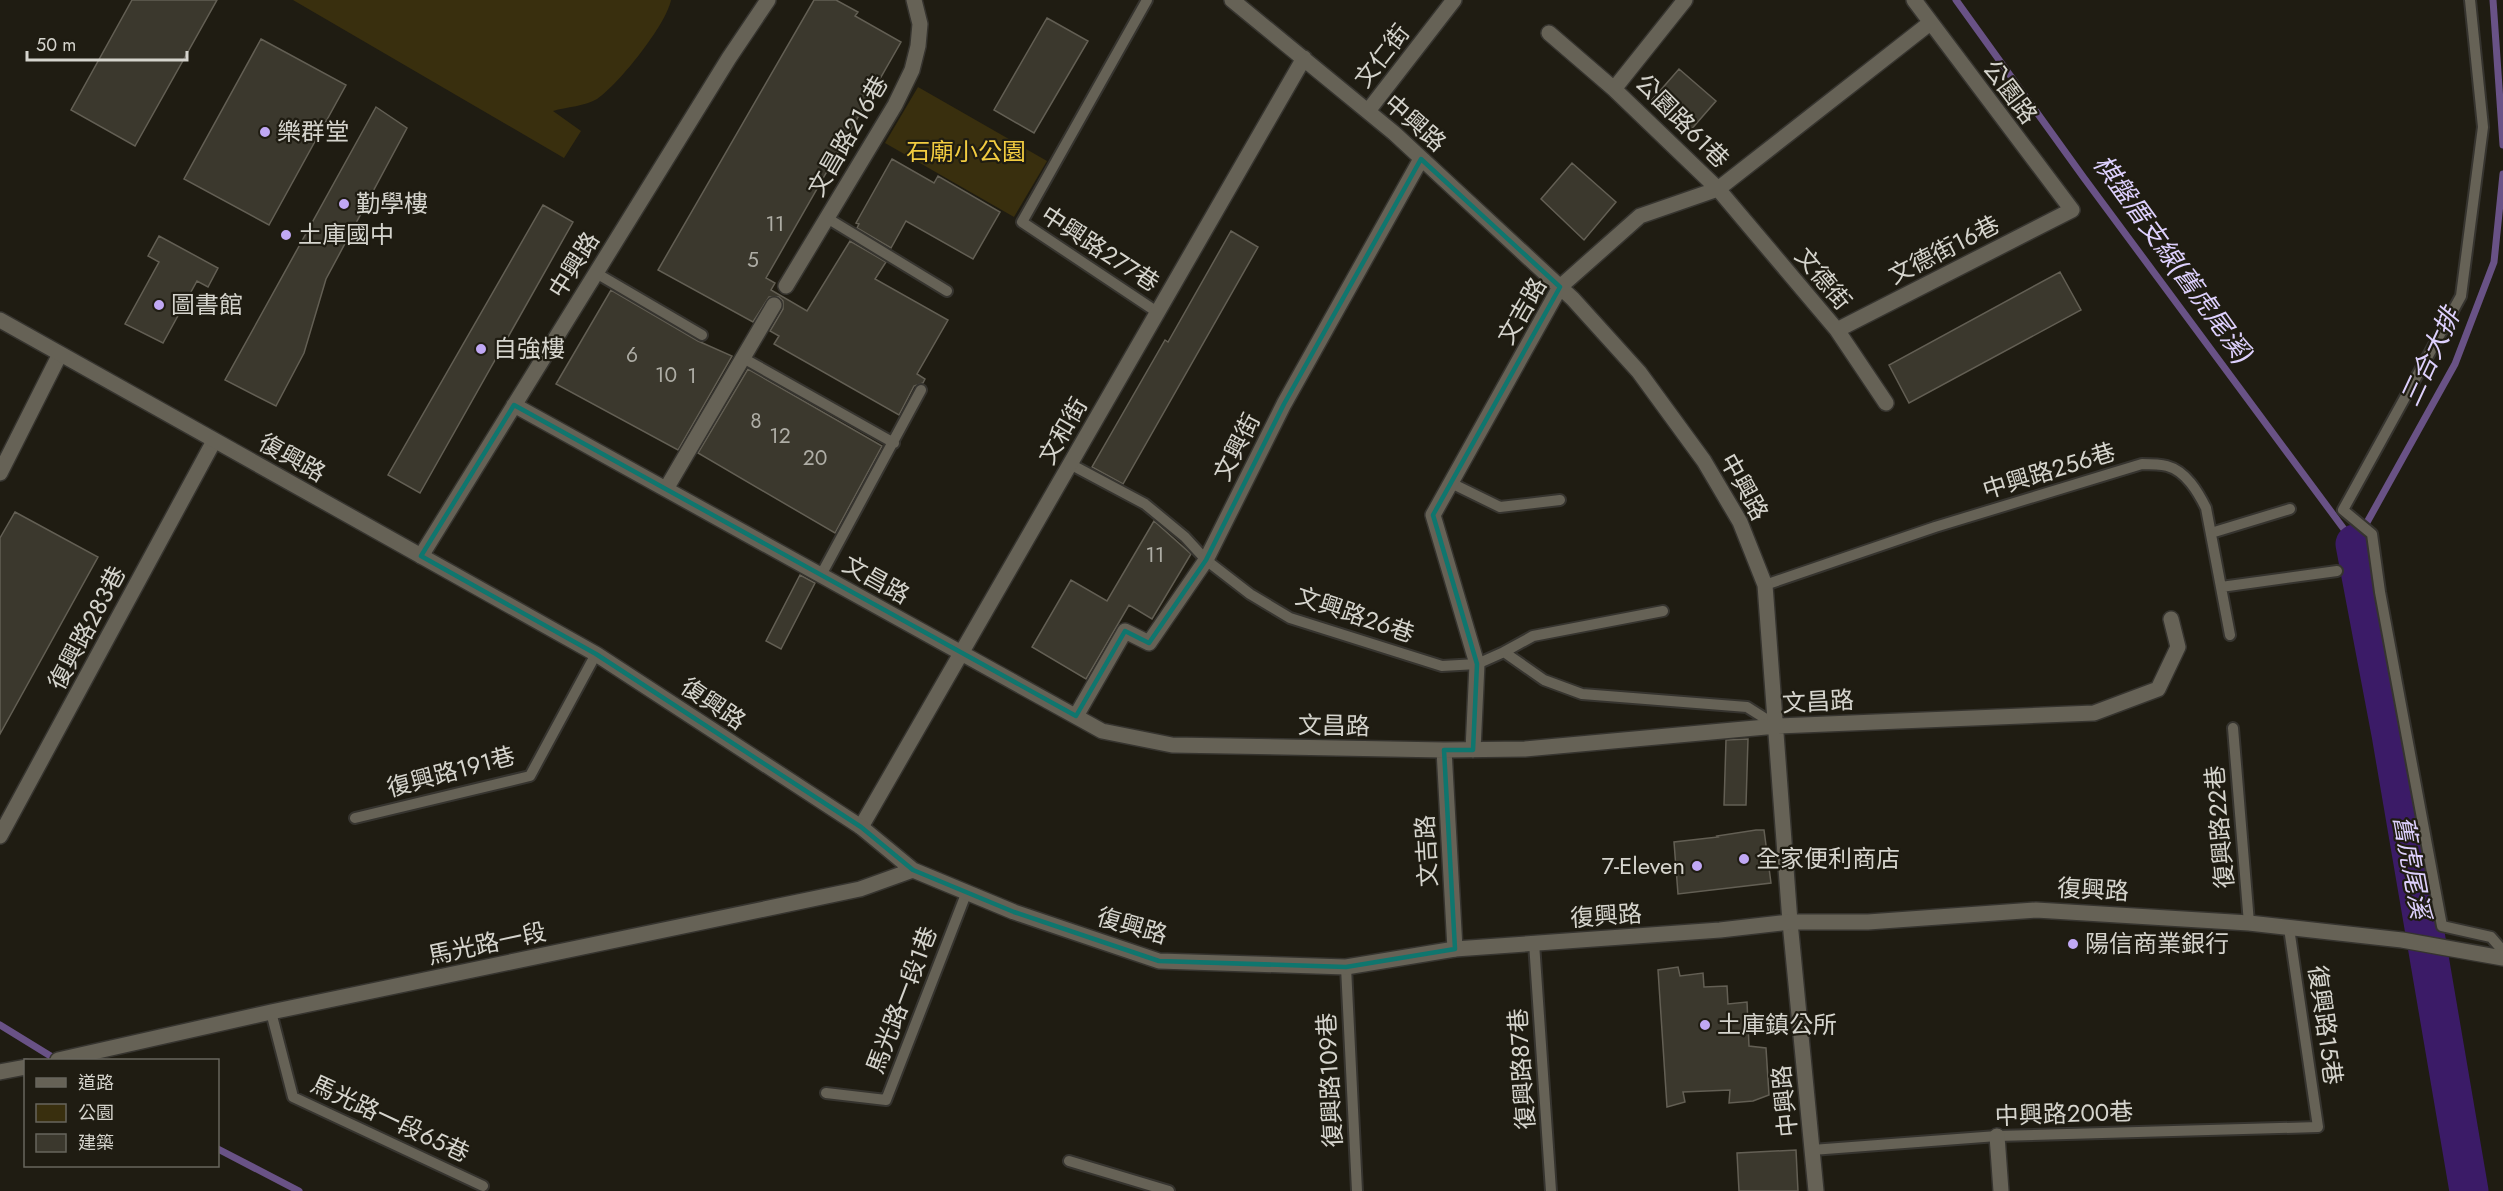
<svg xmlns="http://www.w3.org/2000/svg" width="2503" height="1191" font-family="Jost,'Noto Sans TC',sans-serif">
<rect width="100%" height="100%" fill="#1f1c12"/>
<!-- green -->
<path fill="#392f0e" d="M293,0H671C666,25 619,84 597,99C586,106 566,107 553,111L581,131L564,158Z
M918,87L1047,161L1014,217L885,143Z"/>
<g fill="none" stroke-linecap="round" stroke-linejoin="round">
<!-- stream -->
<path stroke="#695286" stroke-width="7" d="M1956,0L2084,178L2355,544L2455,364L2494,262L2503,174
M2493,0L2503,145
M0,1025L57,1060
M218,1149L299,1191"/>
<!-- river -->
<path stroke="#3b1b67" stroke-width="39" d="M2355,544L2391,734L2469,1191"/>
</g>
<!-- building -->
<path fill="#3b382d" stroke="#635f54" stroke-width="1.5" d="M132,0H217L135,146L71,110Z
M814,0H836L858,12L855,16L901,42L766,278L775,283L771,290L807,311L850,241L886,262L875,279L948,320L917,374L925,379L923,383L914,386L899,415L774,344L779,336L770,331L783,309V301L779,297H769L753,322L658,270Z
M1047,18L1088,41L1034,133L994,110Z
M261,39L346,85L269,225L184,179Z
M1679,69L1716,101L1689,132L1652,100Z
M376,107L407,128L326,279L304,353L276,406L225,380Z
M892,159L934,183L938,176L1000,212L973,259L906,221L891,248L857,228L859,224L856,223Z
M1572,163L1616,202L1584,240L1541,199Z
M543,205L573,222L420,493L388,475Z
M1231,231L1258,247L1123,484L1092,467L1165,340L1168,342Z
M159,236L218,268L208,287L197,281L163,343L125,324L159,262L148,256Z
M2060,272L2081,310L1909,403L1889,365Z
M611,290L698,341L732,356L678,450L556,384Z
M748,369L882,446L835,533L698,453Z
M15,512L98,557L0,734V538Z
M1154,521L1191,554L1152,619L1129,605L1086,679L1032,647L1071,580L1107,601Z
M800,575L815,583L781,649L766,641Z
M1748,739L1746,805H1724L1726,740Z
M1756,830H1764L1771,883L1678,894L1674,842L1718,837L1717,836Z
M1678,967L1680,976L1703,973L1704,987L1727,986L1728,1004L1747,1002L1749,1046L1766,1048L1769,1095L1753,1101L1729,1103L1730,1090L1683,1092L1685,1102L1667,1107L1658,970Z
M1796,1150L1798,1191H1739L1737,1153Z"/>
<g fill="none" stroke-linecap="round" stroke-linejoin="round">
<defs>
<path id="lane" d="M1147,0L1022,222L1157,312
M2470,0L2483,127L2461,296L2343,510L2372,534L2380,592L2442,926L2491,937L2503,951
M827,218L947,291
M596,273L702,335
M743,358L894,443
M1070,464L1145,504L1185,537L1206,560L1250,594L1290,618L1442,666L1477,664L1504,652
M1451,483L1500,507L1560,500
M2211,533L2290,509
M821,575L921,390
M1765,585L1935,527L2142,464C2150,464 2159,464 2167,466C2186,471 2198,492 2206,508L2230,635
M2221,587L2337,571
M1663,611L1533,636L1504,652L1544,680L1582,694L1747,707L1777,726
M2233,728L2249,923
M355,818L530,776L596,654
M1534,943L1551,1191
M1346,967L1357,1191
M271,1012L293,1097L483,1186
M826,1093L886,1100L966,894
M1812,1150L1997,1136L2318,1127L2289,928
M1069,1161L1169,1191"/>
<path id="street" d="M1232,0L1394,133L1573,299L1639,372L1704,461L1740,522L1765,585L1790,922L1816,1191
M1685,0L1614,89L1718,189L1837,330L1886,403
M1549,33L1614,89
M1368,111L1454,0
M786,286L895,105L912,70L918,46L920,24L914,0
M1837,330L2072,210L1914,0
M514,405L1102,731L1172,745L1444,750L1525,749L1777,726L2094,713L2158,689L2178,647L2171,619
M0,473L60,354
M666,489L774,305
M421,556L729,58L768,0
M1076,716L1125,631L1149,643L1206,560L1284,404L1421,159
M1444,750L1455,949
M1473,750L1477,664L1433,515L1560,287L1640,216L1718,189L1930,23
M861,827L1304,58
M0,836L214,441
M1997,1136L2001,1191"/>
<path id="secondary" d="M0,320L596,654L861,827L913,870L1014,912L1159,961L1346,967L1455,949L1720,930L1790,922H1868L2036,910L2249,923L2402,940L2503,958
M58,1060L271,1012L860,889L913,870
M0,1072L26,1067"/>
</defs>
<!-- lane casing -->
<use href="#lane" stroke="#36342f" stroke-width="14"/>
<!-- street casing -->
<use href="#street" stroke="#36342f" stroke-width="18"/>
<!-- secondary casing -->
<use href="#secondary" stroke="#36342f" stroke-width="18"/>
<!-- lane -->
<use href="#lane" stroke="#666256" stroke-width="10"/>
<!-- street -->
<use href="#street" stroke="#666256" stroke-width="15"/>
<!-- secondary -->
<use href="#secondary" stroke="#666256" stroke-width="15"/>
</g>
<!-- marked area -->
<path fill="none" stroke="#0f766e" stroke-width="4.5" stroke-linejoin="round" d="M1421,159L1560,287L1433,515L1477,664L1473,750H1444L1455,949L1346,967L1159,961L1014,912L913,870L861,827L596,654L421,556L514,405L1076,716L1125,631L1149,643L1206,560L1284,404Z"/>
<!-- markers -->
<g fill="#c0a8f4" stroke="#1f1c12" stroke-width="2">
<circle cx="265" cy="132" r="6"/>
<circle cx="344" cy="204" r="6"/>
<circle cx="286" cy="235" r="6"/>
<circle cx="159" cy="305" r="6"/>
<circle cx="481" cy="349" r="6"/>
<circle cx="1744" cy="859" r="6"/>
<circle cx="1697" cy="866" r="6"/>
<circle cx="2073" cy="944" r="6"/>
<circle cx="1705" cy="1025" r="6"/>
</g>
<g text-anchor="middle" stroke-width="4.5" stroke-linejoin="round" paint-order="stroke">
<!-- number labels -->
<g font-size="21" fill="#aeada5">
<text x="775" y="231">11</text>
<text x="753" y="267">5</text>
<text x="632" y="362">6</text>
<text x="666" y="382">10</text>
<text x="692" y="383">1</text>
<text x="756" y="428">8</text>
<text x="780" y="443">12</text>
<text x="815" y="465">20</text>
<text x="1155" y="562">11</text>
</g>
<!-- street labels -->
<g font-size="24" fill="#d5d4cd" stroke="#1f1c12">
<text transform="translate(1382 56) rotate(-52)" y="8">文仁街</text>
<text transform="translate(2010 92) rotate(53)" y="8">公園路</text>
<text transform="translate(1682 121) rotate(45)" y="8">公園路61巷</text>
<text transform="translate(1415 123) rotate(41)" y="8">中興路</text>
<text transform="translate(848 136) rotate(-60)" y="8">文昌路216巷</text>
<text transform="translate(1100 249) rotate(33)" y="8">中興路277巷</text>
<text transform="translate(1944 250) rotate(-27)" y="8">文德街16巷</text>
<text transform="translate(574 265) rotate(-58)" y="8">中興路</text>
<text transform="translate(1823 279) rotate(50)" y="8">文德街</text>
<text transform="translate(1522 311) rotate(-60)" y="8">文吉路</text>
<text transform="translate(1063 431) rotate(-60)" y="8">文和街</text>
<text transform="translate(1237 447) rotate(-63)" y="8">文興街</text>
<text transform="translate(292 458) rotate(29)" y="8">復興路</text>
<text transform="translate(2049 471) rotate(-17)" y="8">中興路256巷</text>
<text transform="translate(1744 487) rotate(61)" y="8">中興路</text>
<text transform="translate(876 580) rotate(29)" y="8">文昌路</text>
<text transform="translate(1355 615) rotate(19)" y="8">文興路26巷</text>
<text transform="translate(87 628) rotate(-62)" y="8">復興路283巷</text>
<text transform="translate(1818 702) rotate(-3)" y="8">文昌路</text>
<text transform="translate(713 704) rotate(34)" y="8">復興路</text>
<text transform="translate(1334 726) rotate(1)" y="8">文昌路</text>
<text transform="translate(451 772) rotate(-15)" y="8">復興路191巷</text>
<text transform="translate(2220 827) rotate(-95)" y="8">復興路22巷</text>
<text transform="translate(1427 851) rotate(-93)" y="8">文吉路</text>
<text transform="translate(2093 890) rotate(3)" y="8">復興路</text>
<text transform="translate(1606 916) rotate(-4)" y="8">復興路</text>
<text transform="translate(1132 926) rotate(16)" y="8">復興路</text>
<text transform="translate(487 944) rotate(-12)" y="8">馬光路一段</text>
<text transform="translate(902 1000) rotate(-69)" y="8">馬光路一段1巷</text>
<text transform="translate(2325 1025) rotate(82)" y="8">復興路15巷</text>
<text transform="translate(1522 1069) rotate(-94)" y="8">復興路87巷</text>
<text transform="translate(1330 1080) rotate(-93)" y="8">復興路109巷</text>
<text transform="translate(1785 1101) rotate(-96)" y="8">中興路</text>
<text transform="translate(2064 1114) rotate(-2)" y="8">中興路200巷</text>
<text transform="translate(390 1119) rotate(25)" y="8">馬光路一段65巷</text>
</g>
<!-- poi labels -->
<g font-size="24" fill="#d5d4cd" stroke="#1f1c12" text-anchor="start">
<text x="277" y="140">樂群堂</text>
<text x="356" y="212">勤學樓</text>
<text x="298" y="243">土庫國中</text>
<text x="171" y="313">圖書館</text>
<text x="493" y="357">自強樓</text>
<text x="1756" y="867">全家便利商店</text>
<text x="1685" y="874" text-anchor="end">7-Eleven</text>
<text x="2085" y="952">陽信商業銀行</text>
<text x="1717" y="1033">土庫鎮公所</text>
</g>
<!-- park labels -->
<g font-size="24" fill="#f2cc40" stroke="#1f1c12">
<text x="966" y="160">石廟小公園</text>
</g>
<!-- water labels -->
<g font-size="26" font-style="italic" fill="#ddd0fd" stroke="#1f1c12">
<text transform="translate(2173 259) rotate(54)" y="9">棋盤厝支線(舊虎尾溪)</text>
<text transform="translate(2430 357) rotate(-65)" y="9">三合大排</text>
<text transform="translate(2412 867) rotate(80)" y="9">舊虎尾溪</text>
</g>
</g>
<!-- legend -->
<rect x="24" y="1059" width="195" height="108" fill="#1f1c12" stroke="#68665d" stroke-width="1.5"/>
<rect x="36" y="1078" width="30" height="9" fill="#666256" stroke="#68665d" stroke-width="1.5"/>
<text x="78" y="1089" font-size="18" fill="#d5d4cd">道路</text>
<rect x="36" y="1104" width="30" height="18" fill="#392f0e" stroke="#68665d" stroke-width="1.5"/>
<text x="78" y="1119" font-size="18" fill="#d5d4cd">公園</text>
<rect x="36" y="1134" width="30" height="18" fill="#3b382d" stroke="#68665d" stroke-width="1.5"/>
<text x="78" y="1149" font-size="18" fill="#d5d4cd">建築</text>
<!-- scale -->
<path d="M27 51v9h160v-9" fill="none" stroke="#d5d4cd" stroke-width="3"/>
<text x="36" y="51" font-size="18" fill="#d5d4cd" stroke="#1f1c12" stroke-width="4.5" paint-order="stroke">50 m</text>
</svg>
